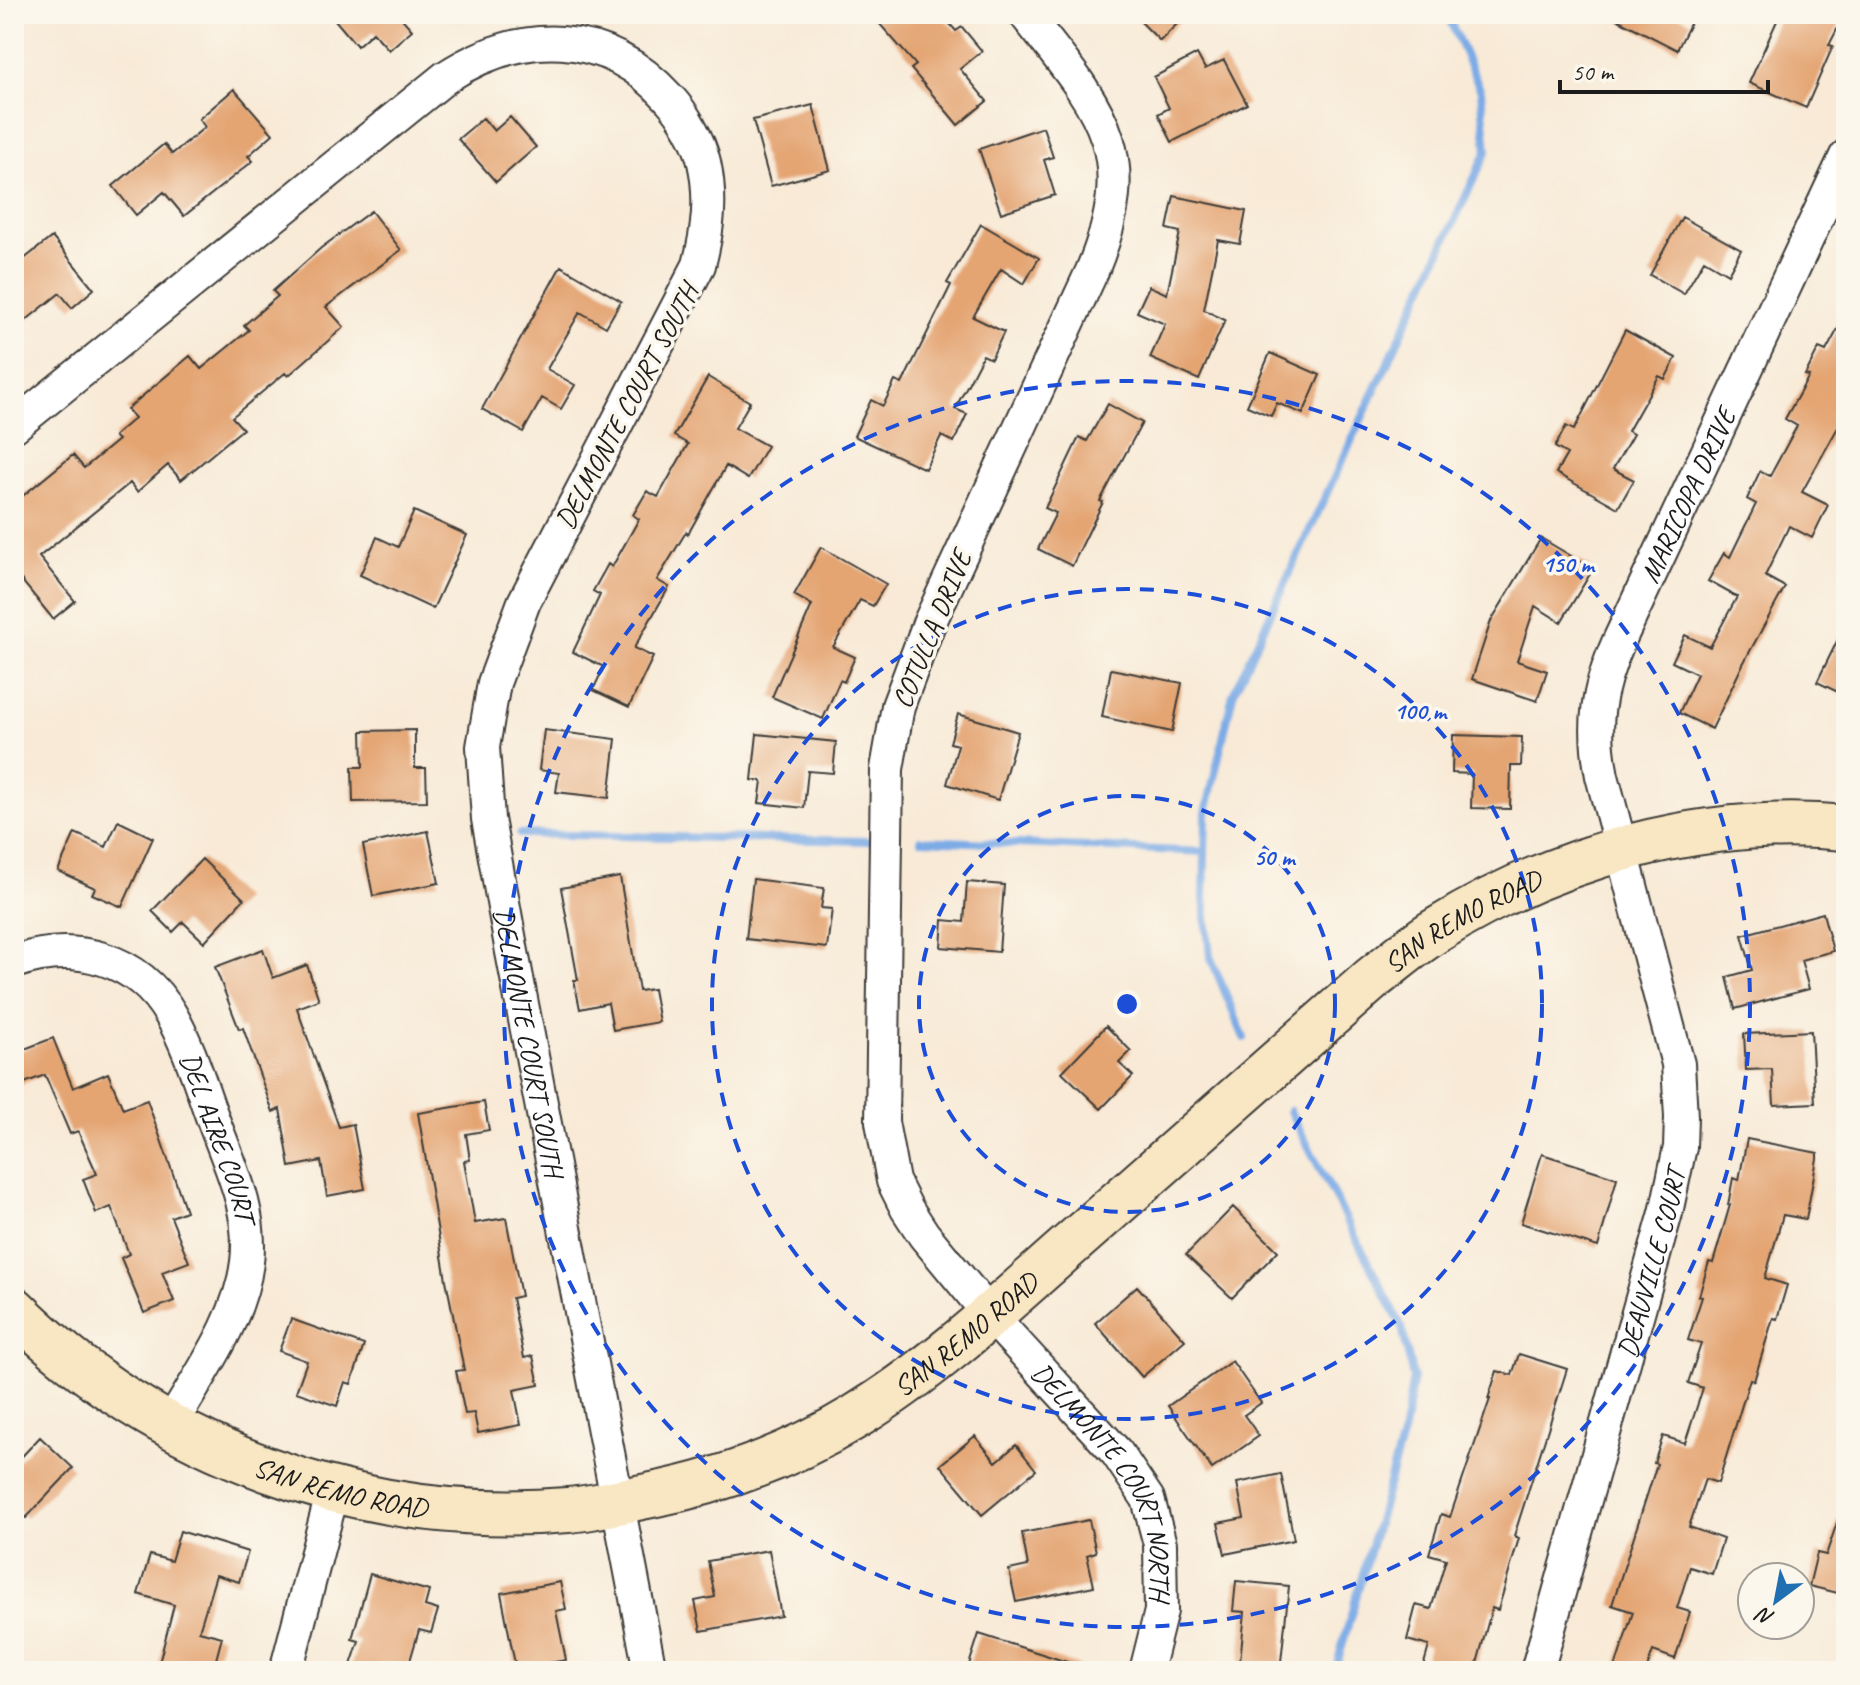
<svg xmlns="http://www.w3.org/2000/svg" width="1860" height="1685" font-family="Caveat,sans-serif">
<rect width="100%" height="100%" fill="#fbf7ec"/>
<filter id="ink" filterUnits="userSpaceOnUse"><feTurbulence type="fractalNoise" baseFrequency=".0125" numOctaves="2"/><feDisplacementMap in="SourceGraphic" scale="16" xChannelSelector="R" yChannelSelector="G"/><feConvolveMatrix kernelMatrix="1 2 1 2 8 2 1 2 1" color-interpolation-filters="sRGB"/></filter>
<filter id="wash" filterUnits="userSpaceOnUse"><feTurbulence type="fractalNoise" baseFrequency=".006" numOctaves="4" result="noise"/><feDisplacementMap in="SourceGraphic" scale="32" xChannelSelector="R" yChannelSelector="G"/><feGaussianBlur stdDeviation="1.8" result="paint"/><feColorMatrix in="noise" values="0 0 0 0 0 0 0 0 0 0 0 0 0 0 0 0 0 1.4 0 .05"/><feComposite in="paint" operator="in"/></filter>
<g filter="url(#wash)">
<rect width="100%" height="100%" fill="#f8ead7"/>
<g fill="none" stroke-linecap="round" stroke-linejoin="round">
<!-- stream -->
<path stroke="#7cabe6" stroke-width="8" d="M520,834L868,841
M921,840L1205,852
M1244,1038L1210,956L1204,898L1206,813L1233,694L1487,151L1481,91L1447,14
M1290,1111L1402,1327L1413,1378L1404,1430L1335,1671"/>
</g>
<g id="blocks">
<!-- building -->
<path fill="#e4a573" d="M330,14H398L412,30L389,50L373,32L357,46Z
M871,14H941L956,31L962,27L982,51L960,69L987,101L958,125L911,69L916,65Z
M1133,14H1187L1160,41Z
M1607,14H1676L1691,22L1677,50Z
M1780,14H1845L1829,45L1833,46L1806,108L1749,83Z
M1197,54L1205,69L1224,60L1247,104L1172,142L1158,114L1169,108L1154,77Z
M234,89L273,134L248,156L253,161L184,216L164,192L136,215L113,186L164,144L172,154L205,127L199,119Z
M813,105L830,170L771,186L753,120Z
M510,117L536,147L496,182L458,139L483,118L494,131Z
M1043,127L1053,157L1044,160L1055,195L1001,213L979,149Z
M1174,196L1246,211L1240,244L1218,240L1204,310L1225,320L1199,380L1150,358L1165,324L1137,312L1149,286L1167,294L1180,232L1167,229Z
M371,211L401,250L326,307L344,327L288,376L285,373L232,417L243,429L181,480L168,465L137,492L130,483L39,557L75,601L53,619L14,571V503L73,455L84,468L118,440L114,436L135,418L127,409L190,356L201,369L249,330L244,325L278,296L273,291L321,248Z
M1682,217L1741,250L1728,274L1704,260L1684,294L1650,275Z
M981,224L1039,258L1024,284L1001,269L973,317L1004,332L991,359L983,355L955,409L967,414L954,442L941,436L925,469L854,436L871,400L883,406L895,381L902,384L951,285L947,283Z
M52,237L94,289L72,308L60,293L14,330V267Z
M561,266L621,301L606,327L580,312L547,369L575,385L561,409L542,398L523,432L482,409Z
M1846,314V413L1802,492L1828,505L1812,538L1789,526L1765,576L1785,587L1743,664L1712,729L1679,713L1697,674L1672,662L1685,635L1710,647L1737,597L1708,581L1724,553L1730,557L1756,504L1747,499L1760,471L1770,476L1797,426L1785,419L1809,376L1805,375L1819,348L1826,351Z
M1625,330L1676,358L1665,379L1659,376L1628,431L1633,434L1613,469L1634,480L1618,508L1556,473L1567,454L1555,447L1566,426L1574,430Z
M1270,353L1320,375L1303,414L1277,403L1271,416L1247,406Z
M708,377L750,402L735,428L767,446L748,479L726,466L688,534L686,532L657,580L669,587L634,648L653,657L629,707L593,690L604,667L573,652L600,595L593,591L608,564L612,567L639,519L633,515L647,491L658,497L688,444L674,436Z
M1108,404L1142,423L1100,501L1103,502L1072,566L1038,549L1056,513L1045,508L1079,437L1087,441Z
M414,511L467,535L433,609L360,575L377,537L398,547Z
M1541,538L1593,569L1561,622L1535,606L1517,661L1547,671L1537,701L1472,679L1491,621Z
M821,547L886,584L873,606L860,600L833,647L855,657L844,682L840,680L823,719L772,697L812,605L794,595Z
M1846,623V696L1817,682Z
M1111,669L1182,683L1172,732L1102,717Z
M958,714L1018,732L998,800L947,784L958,745L950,743Z
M415,730V768H426L427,801L353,802L352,767H363L362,731Z
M544,730L616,739L609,798L556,792L559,773L539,770Z
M757,734L836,742L833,773L808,771L804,808L759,803L762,781L752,780Z
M1453,735L1522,737L1521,766H1511L1510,809L1471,808L1472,774L1452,773Z
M118,821L153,838L122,907L92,894L95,888L58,871L75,833L106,847Z
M428,831L439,883L373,896L363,845Z
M202,859L244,899L204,942L183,922L173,932L152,911Z
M620,877L639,991L653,989L659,1022L613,1030L608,1003L580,1009L574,980H578L561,888Z
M753,879L824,888L821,908L832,909L827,948L746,939Z
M967,882L1004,885L999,952L941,947L943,920L964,922Z
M1823,913L1833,951L1801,960L1809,989L1735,1009L1727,977L1752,970L1742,935Z
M263,949L273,978L307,965L319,1000L297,1008L339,1127L353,1124L365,1189L327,1196L321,1161L290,1167L280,1109L273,1112L243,1028L239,1029L215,967Z
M1106,1026L1131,1051L1119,1063L1133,1076L1101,1109L1062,1072Z
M1811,1031L1815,1103L1774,1105L1772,1069L1746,1070L1744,1034Z
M53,1038L73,1088L108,1073L123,1109L147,1100L186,1211L171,1217L189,1262L162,1272L174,1301L144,1313L121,1258L129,1254L111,1207L96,1213L83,1179L97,1174L78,1131L70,1134L45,1075L14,1087V1053Z
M484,1102L489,1130L466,1134L470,1160L464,1161L475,1223L506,1218L521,1296L512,1298L524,1358L533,1356L539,1385L514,1390L521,1425L478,1433L474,1413L465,1414L456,1371L464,1370L446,1280L418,1113Z
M1747,1139L1818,1153L1806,1219L1783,1215L1765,1278L1787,1285L1777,1319L1773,1318L1754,1381L1750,1379L1718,1483L1705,1479L1689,1527L1723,1539L1712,1574L1690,1567L1677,1608L1690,1612L1675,1659L1653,1651L1646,1671H1614L1633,1612L1612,1605L1657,1464L1654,1463L1663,1436L1685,1443L1703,1388L1688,1383L1701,1344L1688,1340L1702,1297L1699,1296L1709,1262L1713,1263L1730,1205H1728L1733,1178L1739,1180Z
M1542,1154L1617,1178L1598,1247L1521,1223Z
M1233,1207L1278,1251L1232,1298L1186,1255Z
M1137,1286L1185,1340L1142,1377L1095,1323Z
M291,1319L364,1345L351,1384L345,1382L337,1406L296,1392L307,1361L279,1351Z
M1519,1354L1567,1369L1514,1536L1519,1538L1498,1610L1492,1608L1475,1671H1422L1429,1646L1407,1640L1416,1605L1431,1609L1446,1559L1429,1554L1441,1514L1450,1517L1490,1399H1488L1497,1371L1512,1375Z
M1232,1361L1261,1403L1244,1415L1259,1436L1212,1469L1168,1406Z
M975,1436L996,1462L1016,1445L1036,1470L982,1515L940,1465Z
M40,1437L73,1468L26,1518L14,1506V1465Z
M1281,1474L1294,1540L1225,1554L1218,1523L1244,1518L1237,1483Z
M1842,1508L1846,1509V1595L1809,1586L1817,1553L1826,1555Z
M1089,1520L1096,1552L1087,1555L1094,1586L1016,1602L1009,1570L1028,1566L1022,1533Z
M180,1531L248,1552L239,1582L216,1575L199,1631L222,1637L213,1671H157L174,1605L138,1594L150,1555L171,1561Z
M769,1550L781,1616L701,1631L695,1601L715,1597L708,1561Z
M370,1574L429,1591L425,1606L438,1610L431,1633L419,1630L407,1671H349L359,1641L352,1639Z
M1236,1581L1289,1586L1280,1671H1239L1245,1612L1233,1611Z
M560,1582L566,1609L556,1611L566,1660L516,1669L501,1593Z
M979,1634L1080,1666V1671H967Z"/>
</g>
</g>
<g filter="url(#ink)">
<use href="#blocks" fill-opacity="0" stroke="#3d3b38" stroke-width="2"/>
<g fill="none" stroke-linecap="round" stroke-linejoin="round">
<defs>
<g id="street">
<path id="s1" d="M1025,14C1097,106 1143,149 1092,271L928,626L898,706L887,769L882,1122L893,1181L907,1209L924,1235L990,1315L1117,1453L1148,1499L1160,1544L1161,1611L1146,1671"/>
<path id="s2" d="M14,426L446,77C521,28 606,28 669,98C684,114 699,140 704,162C712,198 708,230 699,265L524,602L494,683L483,747L488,819L512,952L650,1671"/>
<path id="s3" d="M14,962C74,941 138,957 171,1015C190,1048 201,1087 214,1122C231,1168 253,1212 247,1262C240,1321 199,1375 170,1426"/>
<path d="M286,1671L333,1491"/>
<path id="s4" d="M1537,1671L1666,1213L1680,1147L1681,1117L1678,1064L1602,776C1592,725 1597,691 1618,643L1846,156"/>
</g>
<g id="secondary">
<path id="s5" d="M14,1309C159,1453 364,1527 568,1510C594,1508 621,1501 647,1496C720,1482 791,1456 855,1417C937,1367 1007,1300 1079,1237C1177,1150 1275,1064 1373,978C1394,962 1415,943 1437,930C1556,856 1705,814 1846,828"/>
</g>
</defs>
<!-- street casing -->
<use href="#street" stroke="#3d3b38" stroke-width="36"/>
<!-- secondary casing -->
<use href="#secondary" stroke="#3d3b38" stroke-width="48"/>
<!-- street -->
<use href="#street" stroke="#fff" stroke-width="32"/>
<!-- secondary -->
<use href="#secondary" stroke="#f9e7c3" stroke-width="44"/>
</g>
</g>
<!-- distance rings -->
<g fill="none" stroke="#1d4ed8" stroke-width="4" stroke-dasharray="14 10">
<circle cx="1127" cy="1004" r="208"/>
<circle cx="1127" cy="1004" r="415"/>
<circle cx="1127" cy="1004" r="623"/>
</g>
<g text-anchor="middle" stroke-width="7" stroke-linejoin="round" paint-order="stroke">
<!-- street labels -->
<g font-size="28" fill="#1c1c1c" stroke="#fbf7ec">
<text transform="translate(626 406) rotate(-62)" y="10">DELMONTE COURT SOUTH</text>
<text dy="10" stroke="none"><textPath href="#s4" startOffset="1224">MARICOPA DRIVE</textPath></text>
<text transform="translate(931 629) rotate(-68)" y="10">COTULLA DRIVE</text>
<text dy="10" stroke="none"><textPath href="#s5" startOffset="1698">SAN REMO ROAD</textPath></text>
<text dy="10" stroke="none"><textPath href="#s2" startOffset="1810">DELMONTE COURT SOUTH</textPath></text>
<text dy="10" stroke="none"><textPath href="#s3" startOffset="312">DEL AIRE COURT</textPath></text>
<text dy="10" stroke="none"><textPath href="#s4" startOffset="424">DEAUVILLE COURT</textPath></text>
<text dy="10" stroke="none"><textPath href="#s5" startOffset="1050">SAN REMO ROAD</textPath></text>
<text dy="10" stroke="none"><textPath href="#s5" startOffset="378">SAN REMO ROAD</textPath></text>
<text dy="10" stroke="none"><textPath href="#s1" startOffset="1614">DELMONTE COURT NORTH</textPath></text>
</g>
</g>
<circle cx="1127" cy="1004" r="12" fill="#1d4ed8" stroke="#fbf7ec" stroke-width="4"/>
<g font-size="24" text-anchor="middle" font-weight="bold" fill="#1d4ed8" stroke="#fbf7ec" stroke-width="7" stroke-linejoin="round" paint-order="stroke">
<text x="1568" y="572">150 m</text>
<text x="1420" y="719">100 m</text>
<text x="1274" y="865">50 m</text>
</g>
<!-- margin -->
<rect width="1860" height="1685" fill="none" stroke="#fbf7ec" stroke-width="48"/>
<!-- north arrow -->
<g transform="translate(1776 1601) rotate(212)"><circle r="38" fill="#fbf7ec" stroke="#a29f99" stroke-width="2"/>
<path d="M0-6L14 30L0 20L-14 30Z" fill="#1f6fb2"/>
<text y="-12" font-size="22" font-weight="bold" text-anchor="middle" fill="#1c1c1c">N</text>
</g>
<!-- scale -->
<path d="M1560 80v12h208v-12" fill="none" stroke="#1c1c1c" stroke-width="4"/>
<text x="1572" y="80" font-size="24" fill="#1c1c1c" stroke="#fbf7ec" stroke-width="6" paint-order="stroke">50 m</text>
</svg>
